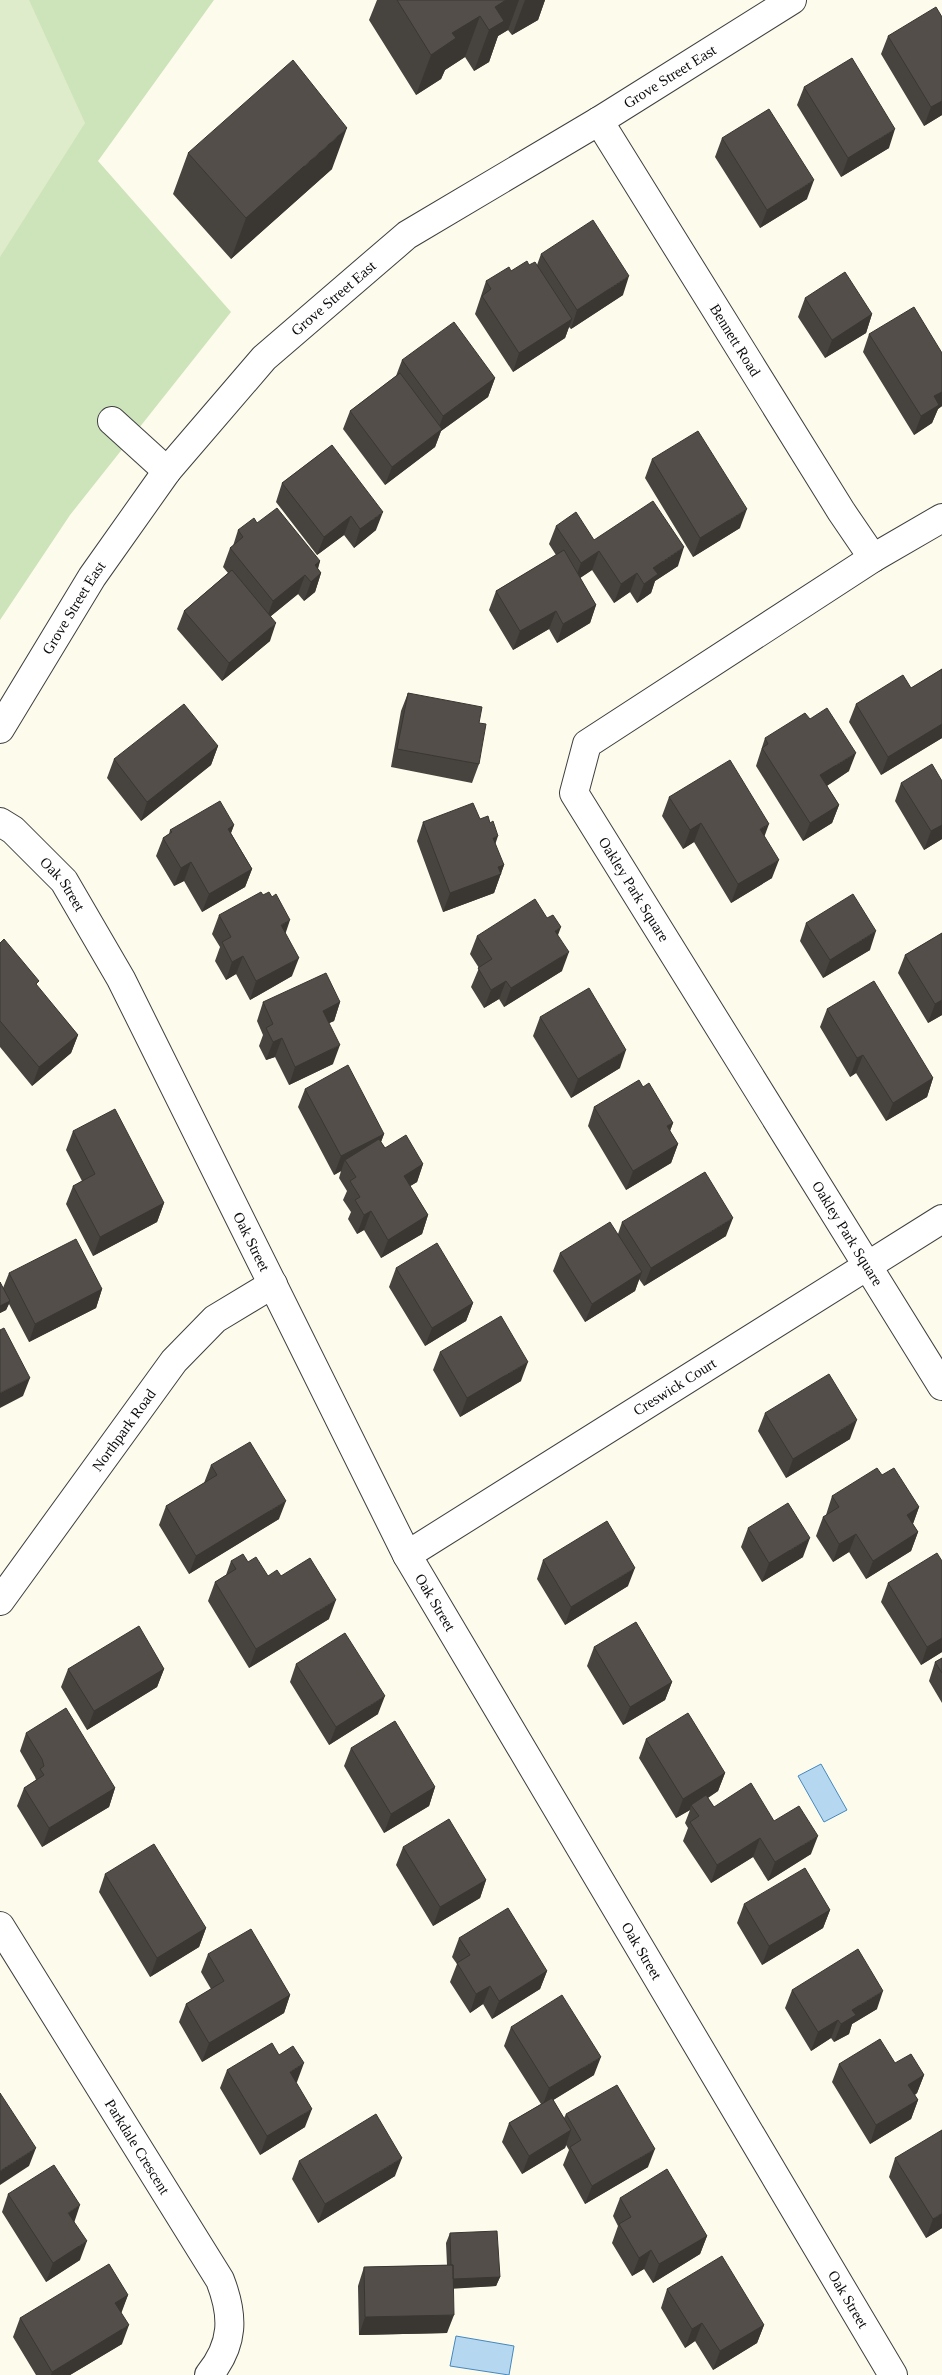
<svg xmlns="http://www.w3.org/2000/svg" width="942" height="2375" font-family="Georgia,serif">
<rect width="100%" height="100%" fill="#fdfbec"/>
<!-- green -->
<path fill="#cde4ba" d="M0,0H214L98,161L231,312L70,515L0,620Z"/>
<!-- pitch -->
<path fill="#dfeccb" d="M0,0H29L85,123L0,257Z"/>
<!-- water -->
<path fill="#b6d7f0" stroke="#4488bf" d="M821,1764L847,1810L824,1822L798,1776Z
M456,2336L514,2346L509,2375L450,2366Z"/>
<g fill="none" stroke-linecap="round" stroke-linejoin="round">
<defs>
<g id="minor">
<path id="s1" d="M599,121L841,511L873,558"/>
<path d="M112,421L167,471"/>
<path id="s2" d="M942,518L873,558L587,744L574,793L942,1386"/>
<path id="s3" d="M0,729L92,577L167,471L264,358L407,235L599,121L792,0"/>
<path id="s4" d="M0,822L13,830L64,881L121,979L407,1555L893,2375"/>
<path id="s5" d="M407,1555L942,1219"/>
<path id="s6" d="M0,1601L174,1361L215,1319L273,1284"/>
<path id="s7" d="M0,1926L220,2280C234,2316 234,2344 209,2375"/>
</g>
</defs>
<!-- minor casing -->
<use href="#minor" stroke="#3f3f3f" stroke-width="30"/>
<!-- minor -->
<use href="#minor" stroke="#fff" stroke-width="28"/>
</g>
<!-- wall -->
<path fill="#47433f" d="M377,0H545L538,20L512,35L508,30L498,36L489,62L474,71L465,57L445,70L441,79L416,95L369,20Z
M942,17V115L924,126L881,54L888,36Z
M804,87L889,148L841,177L797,105Z
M722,138L807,199L760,228L715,157Z
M188,153L332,169L231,259L173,194Z
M541,254L623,295L571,329L569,327L565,338L513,372L475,314L486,281L511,271L529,265H537Z
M805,298L872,314L866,333L825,358L798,317Z
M869,334L942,353V406L938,409L932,423L914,435L863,352Z
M402,360L495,378L488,397L441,431L435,447L385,485L343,429L350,411L396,376Z
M332,445L376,530L354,548L344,535L317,555L276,502L282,483Z
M652,459L740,528L693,557L645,478Z
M257,523L320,561L318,569L321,573L315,592L304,601L298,594L271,616L270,641L222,681L177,629L184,611L228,573L223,567L230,548L233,546L238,530Z
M556,526L594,540L678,566L655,581L651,593L637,603L630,592L614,603L592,570L580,578L596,605L590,623L557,643L549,629L513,650L489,610L496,591L556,555L549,544Z
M942,669V738L881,775L849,722L856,704L911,688Z
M408,693L479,723V764L472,783L391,767L401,711Z
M765,738L849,771L827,786L839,805L832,823L803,841L756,766Z
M218,746L211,765L141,821L107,778L114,759Z
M942,781V839L924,850L895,801L901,783Z
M669,797L764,836L772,878L731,903L694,842L683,849L662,816Z
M480,819L504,865L494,893L443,912L417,841L423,822Z
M234,825L231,833L252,869L245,887L202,912L184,881L174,886L156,856L163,838L169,834L170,830Z
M219,915L285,933L292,976L250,1000L236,974L226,980L215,961L220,947L212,934Z
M806,923L870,950L823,978L800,941Z
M942,933V1015L928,1023L898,973L905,955Z
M558,935L562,971L504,1007L499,999L484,1008L471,987L479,968L470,954L477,936Z
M0,943L78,1035L71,1053L32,1086L0,1047Z
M263,1002H340L334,1021L329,1023L333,1064L289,1085L275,1057L266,1060L259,1046L263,1035L257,1021Z
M827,1009L933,1078L927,1097L886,1121L856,1073L850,1077L820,1027Z
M540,1017L620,1068L571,1098L533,1036Z
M643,1087L673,1123L670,1131L678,1144L671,1163L626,1190L588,1126L594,1107Z
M305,1089L384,1134L381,1142L385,1148L423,1164L417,1182L410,1186L428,1215L422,1234L381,1258L364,1230L357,1234L348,1219L351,1212L343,1200L347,1191L339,1178L341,1171L334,1175L298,1107Z
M73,1131L164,1203L157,1222L93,1256L66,1204L73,1186L82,1181L66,1150Z
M622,1222L726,1236L644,1286L639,1279L635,1291L585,1322L553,1271L560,1253L618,1234Z
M396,1268L473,1303L466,1321L425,1346L389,1287Z
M9,1273L102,1289L96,1308L29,1342L9,1304L6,1310L0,1313V1282L3,1288Z
M440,1352L521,1381L460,1417L433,1370Z
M765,1413L850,1439L786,1478L758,1431Z
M211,1465L279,1519L189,1574L159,1525L166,1506L204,1483Z
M882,1475L919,1507L913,1524L918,1532L911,1551L866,1579L849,1552L833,1562L816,1536L823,1517L826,1515L832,1496Z
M748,1528L803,1557L762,1582L741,1547Z
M543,1560L628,1586L565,1625L537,1579Z
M231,1561L248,1562L329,1619L249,1668L208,1601L215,1582L226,1575Z
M942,1561V1652L921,1665L881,1602L888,1583Z
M594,1647L672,1682L665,1700L623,1725L587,1666Z
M942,1658V1703L929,1681L935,1662Z
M296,1664L378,1714L329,1745L290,1682Z
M68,1669H164L157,1687L87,1730L61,1687Z
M26,1733L115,1788L109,1807L42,1847L17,1806L24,1788L36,1780L35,1777L20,1751Z
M646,1739L725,1773L718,1791L708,1798L714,1807L774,1821L811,1854L768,1881L753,1857L711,1883L683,1841L688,1828L685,1823L690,1810L676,1818L639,1758Z
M351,1748L435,1787L429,1806L384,1833L344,1766Z
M403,1847L486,1880L480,1898L433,1926L396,1865Z
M105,1874L206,1928L199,1947L150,1977L99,1892Z
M744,1904L830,1910L823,1928L762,1965L737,1923Z
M459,1938L547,1971L540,1989L492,2019L483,2004L470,2013L450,1982L457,1964L452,1957Z
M208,1954L290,1995L284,2013L202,2062L179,2022L186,2004L211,1989L201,1972Z
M792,1990L877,2009L852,2024L849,2034L834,2042L831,2038L811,2051L785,2008Z
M511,2027L594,2075L553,2100L564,2118L566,2114L648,2167L585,2204L563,2165L569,2150L566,2145L565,2148L522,2174L502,2142L509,2123L541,2104L504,2046Z
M279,2055L297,2082H296L305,2127L260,2155L220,2088L227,2070Z
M895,2063L924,2075L917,2093L915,2095L918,2100L911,2119L870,2144L832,2082L839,2064Z
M895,2158L942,2228L926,2238L889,2177Z
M299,2161L395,2176L318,2223L292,2179Z
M8,2194L74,2222L80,2260L46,2282L2,2212Z
M620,2198L707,2236L700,2254L653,2283L644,2269L632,2276L612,2243L618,2226L613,2216Z
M450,2233L500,2277L496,2286L453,2288L447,2333L359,2335L358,2286L364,2267L447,2265L446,2243Z
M667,2289L764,2325L757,2343L713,2370L695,2341L685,2348L661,2308Z
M128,2295L121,2312L122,2344L70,2375H36L13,2337L20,2318Z"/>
<!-- shaded-wall -->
<path fill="#3a3733" d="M506,0H519L508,30L498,36L489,62L474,71L489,30L495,7Z
M525,0H545L538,20L512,35Z
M480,16L465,57L445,70L441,79L416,95L431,55L452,33Z
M942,101V115L924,126L931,107Z
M347,128L332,169L231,259L246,218Z
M895,129L889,148L841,177L848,158Z
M814,180L807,199L760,228L767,210Z
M629,276L623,295L571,329L577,310Z
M872,314L866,333L825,358L832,340Z
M572,319L565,338L513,372L519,353Z
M495,378L488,397L441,431L435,447L385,485L392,467L437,433L443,416Z
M942,392V406L938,409L932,423L914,435L921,416L934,396Z
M747,509L740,528L693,557L700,538Z
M383,512L376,530L354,548L360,529Z
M351,516L344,535L317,555L324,537Z
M684,547L678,566L655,581L651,593L637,603L644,584L653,568Z
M599,551L592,570L574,582L581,563Z
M320,561L314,579L315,565Z
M321,573L315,592L304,601L311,582Z
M637,573L630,592L614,603L621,584Z
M305,575L298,594L266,620L273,601Z
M596,605L590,623L557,643L563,624Z
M556,611L549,629L513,650L520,631Z
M276,623L270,641L222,681L229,663Z
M942,724V738L881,775L888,757Z
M218,746L211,765L141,821L147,802Z
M856,753L849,771L814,794L820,775Z
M839,805L832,823L803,841L810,823Z
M701,823L694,842L683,849L690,830Z
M769,824L762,843L760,829Z
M234,825L227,843L228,829Z
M942,825V839L924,850L931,831Z
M498,836L492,854L493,838Z
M779,860L772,878L731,903L738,884Z
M191,862L184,881L174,886L181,868Z
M504,865L494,893L443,912L450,893L498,867Z
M252,869L245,887L202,912L209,894Z
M290,920L284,938L281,925Z
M561,927L554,946L555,931Z
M876,931L870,950L823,978L830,960Z
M569,952L562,971L504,1007L511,988Z
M243,956L236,974L226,980L232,962Z
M299,958L292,976L250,1000L256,981Z
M506,981L499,999L484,1008L491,990Z
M942,1000V1015L928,1023L935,1004Z
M340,1002L334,1021L316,1029L323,1011Z
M78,1035L71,1053L32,1086L39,1067Z
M282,1038L275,1057L266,1060L273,1042Z
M340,1045L333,1064L289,1085L295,1067Z
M626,1050L620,1068L571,1098L578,1079Z
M863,1055L856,1073L850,1077L857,1058Z
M933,1078L927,1097L886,1121L893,1103Z
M673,1123L666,1141L667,1126Z
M384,1134L377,1152L345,1160L341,1171L334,1175L341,1156Z
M678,1144L671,1163L626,1190L633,1171Z
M423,1164L417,1182L397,1194L404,1176Z
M164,1203L157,1222L93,1256L100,1237Z
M371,1211L364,1230L357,1234L364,1215Z
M428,1215L422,1234L381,1258L388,1240Z
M733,1218L726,1236L644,1286L651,1268Z
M642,1272L635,1291L585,1322L592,1304Z
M102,1289L96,1308L29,1342L35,1324Z
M10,1301L6,1310L0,1313V1306Z
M473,1303L466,1321L425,1346L432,1328Z
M528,1362L521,1381L460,1417L467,1398Z
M30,1378L23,1396L0,1408V1393Z
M857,1420L850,1439L786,1478L793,1459Z
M286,1501L279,1519L189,1574L196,1556Z
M919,1507L912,1526L907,1515Z
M918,1532L911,1551L866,1579L873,1561Z
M856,1534L849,1552L833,1562L839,1544Z
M810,1538L803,1557L762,1582L769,1563Z
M635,1568L628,1586L565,1625L571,1607Z
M336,1600L329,1619L249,1668L256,1649Z
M942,1638V1652L921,1665L927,1647Z
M164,1669L157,1687L87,1730L94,1711Z
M672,1682L665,1700L623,1725L630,1707Z
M385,1696L378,1714L329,1745L336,1727Z
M725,1773L718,1791L693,1807L691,1805L690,1810L676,1818L683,1799Z
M435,1787L429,1806L384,1833L391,1814Z
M115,1788L109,1807L42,1847L49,1828Z
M818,1836L811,1854L768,1881L775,1862Z
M760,1838L753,1857L711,1883L717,1865Z
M486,1880L480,1898L433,1926L440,1907Z
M830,1910L823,1928L762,1965L769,1946Z
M206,1928L199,1947L150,1977L157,1958Z
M547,1971L540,1989L492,2019L499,2001Z
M490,1986L483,2004L470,2013L476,1994Z
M883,1991L877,2009L852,2024L849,2034L834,2042L841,2024L852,2010Z
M290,1995L284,2013L202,2062L209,2043Z
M838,2020L831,2038L811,2051L818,2032Z
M601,2057L594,2075L542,2107L549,2088Z
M304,2063L297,2082L283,2091L290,2072Z
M924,2075L917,2093L902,2103L908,2085Z
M918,2100L911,2119L870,2144L876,2125Z
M312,2109L305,2127L260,2155L267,2136Z
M571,2130L565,2148L522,2174L529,2156Z
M36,2148L29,2166L0,2185V2171Z
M655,2149L648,2167L585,2204L592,2186Z
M402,2158L395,2176L318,2223L325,2204Z
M80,2205L74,2223L68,2213Z
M942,2213V2228L926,2238L933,2219Z
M707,2236L700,2254L653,2283L659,2264Z
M87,2241L80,2260L46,2282L53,2263Z
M651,2250L644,2269L632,2276L639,2258Z
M500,2277L496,2286L449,2289L452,2279Z
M128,2295L121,2314L115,2303Z
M454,2315L447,2333L359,2335L365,2317Z
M702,2323L695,2341L685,2348L692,2329Z
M129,2325L122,2344L70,2375H51L52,2372Z
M764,2325L757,2343L713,2370L720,2351Z"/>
<!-- building -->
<path fill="#534e49" stroke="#3a3733" d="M397,0H506L495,7L504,21L489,30L480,16L452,33L456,38L431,55Z
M936,7L942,17V101L931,107L888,36Z
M852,58L895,129L848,158L804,87Z
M293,60L347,128L246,218L188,153Z
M769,109L814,180L767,210L722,138Z
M593,220L629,276L577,310L541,254Z
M527,261L529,265L535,262L572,319L519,353L482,296L491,289L486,281L509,267L511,271Z
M845,272L872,314L832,340L805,298Z
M914,307L942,353V392L934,396L939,405L921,416L869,334Z
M454,322L495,378L443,416L402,360Z
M400,373L442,429L392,467L350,411Z
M698,431L747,509L700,538L652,459Z
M332,445L383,512L360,529L351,516L324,537L282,483Z
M653,501L684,547L653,568L658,574L644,584L637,573L621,584L599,551L581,563L556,526L576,512L594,540Z
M277,508L320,561L315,565L321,573L311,582L305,575L273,601L230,548L243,537L238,530L254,518L257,523Z
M564,550L596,605L563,624L556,611L520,631L496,591Z
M232,570L276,623L229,663L184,611Z
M942,669V724L888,757L856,704L903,675L911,688Z
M408,693L482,707L479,723L486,724L479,764L397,749Z
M184,704L218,746L147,802L114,759Z
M827,708L856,753L820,775L839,805L810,823L762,748L768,744L765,738L805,713L810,719Z
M730,760L769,824L760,829L779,860L738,884L701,823L690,830L669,797Z
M932,764L942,781V825L931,831L901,783Z
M220,801L234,825L228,829L252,869L209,894L191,862L181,868L163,838L172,832L170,830Z
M473,803L480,819L488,816L490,823L493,821L498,836L493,838L504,865L498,867L501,874L450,893L423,822Z
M261,892L263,895L269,892L272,897L276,894L290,920L281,925L299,958L256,981L243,956L232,962L222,942L231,937L219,915Z
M853,894L876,931L830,960L806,923Z
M535,899L547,918L553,915L561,927L555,931L569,952L511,988L506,981L491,990L478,968L492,959L477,936Z
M942,933V1000L935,1004L905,955Z
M4,939L39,981L36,984L78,1035L39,1067L0,1021V943Z
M326,973L340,1002L323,1011L340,1045L295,1067L282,1038L273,1042L266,1028L273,1024L263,1002Z
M874,981L933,1078L893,1103L863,1055L857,1058L827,1009Z
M589,988L626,1050L578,1079L540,1017Z
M348,1065L384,1134L341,1156L305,1089Z
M639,1080L643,1087L649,1083L673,1123L667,1126L678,1144L633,1171L594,1107Z
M115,1109L164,1203L100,1237L73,1186L95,1174L73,1131Z
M406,1135L423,1164L404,1176L428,1215L388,1240L371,1211L364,1215L355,1200L360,1197L350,1181L356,1177L345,1160L379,1139L385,1148Z
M705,1172L733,1218L651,1268L622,1222Z
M610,1222L642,1272L592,1304L560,1253Z
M76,1239L102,1289L35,1324L9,1273Z
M437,1243L473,1303L432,1328L396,1268Z
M0,1282L10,1301L0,1306Z
M501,1316L528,1362L467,1398L440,1352Z
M4,1328L30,1378L0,1393V1330Z
M829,1374L857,1420L793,1459L765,1413Z
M250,1442L286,1501L196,1556L166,1506L217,1475L211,1465Z
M877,1468L882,1475L894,1468L919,1507L907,1515L918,1532L873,1561L856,1534L839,1544L823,1517L839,1507L832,1496Z
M788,1503L810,1538L769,1563L748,1528Z
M607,1521L635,1568L571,1607L543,1560Z
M937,1553L942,1561V1638L927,1647L888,1583Z
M243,1554L248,1562L256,1557L268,1576L277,1570L281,1576L310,1558L336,1600L256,1649L215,1582L236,1569L231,1561Z
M636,1622L672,1682L630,1707L594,1647Z
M139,1626L164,1669L94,1711L68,1669Z
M345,1633L385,1696L336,1727L296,1664Z
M942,1658V1673L935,1662Z
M66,1708L115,1788L49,1828L24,1788L44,1775L40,1769L44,1766L42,1759L26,1733Z
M688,1713L725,1773L683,1799L646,1739Z
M395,1721L435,1787L391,1814L351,1748Z
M751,1783L774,1821L799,1806L818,1836L775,1862L760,1838L717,1865L690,1822L699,1816L691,1805L706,1795L714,1807Z
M449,1819L486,1880L440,1907L403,1847Z
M154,1844L206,1928L157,1958L105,1874Z
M805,1868L830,1910L769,1946L744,1904Z
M508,1908L547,1971L499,2001L490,1986L476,1994L457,1963L470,1955L459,1938Z
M251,1929L290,1995L209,2043L186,2004L224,1981L208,1954Z
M858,1949L883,1991L852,2010L856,2015L841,2024L838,2020L818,2032L792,1990Z
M562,1995L601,2057L549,2088L511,2027Z
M880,2039L895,2063L911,2054L924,2075L908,2085L918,2100L876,2125L839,2064Z
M272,2043L279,2055L293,2046L304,2063L290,2072L312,2109L267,2136L227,2070Z
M617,2085L655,2149L592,2186L570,2147L581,2140L566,2114Z
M0,2093L36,2148L0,2171Z
M552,2098L571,2130L529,2156L509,2123Z
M376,2114L402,2158L325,2204L299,2161Z
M942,2130V2213L933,2219L895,2158Z
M54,2165L80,2205L68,2213L87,2241L53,2263L8,2194Z
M667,2169L707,2236L659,2264L651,2250L639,2258L619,2224L631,2217L620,2198Z
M497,2231L500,2277L453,2279V2265H451L450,2233Z
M722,2256L764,2325L720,2351L702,2323L692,2329L667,2289Z
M109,2264L128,2295L115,2303L129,2325L52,2372L20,2318Z
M453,2265L454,2315L365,2317L364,2267Z"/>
<g text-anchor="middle" stroke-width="5" stroke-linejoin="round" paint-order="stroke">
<!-- street labels -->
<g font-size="15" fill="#0c0c0c" stroke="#fff">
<text dy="5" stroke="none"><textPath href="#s3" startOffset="952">Grove Street East</textPath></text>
<text dy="5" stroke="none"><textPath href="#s3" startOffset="548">Grove Street East</textPath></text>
<text dy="5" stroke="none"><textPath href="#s1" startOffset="258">Bennett Road</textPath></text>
<text dy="5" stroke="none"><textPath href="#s3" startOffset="142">Grove Street East</textPath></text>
<text dy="5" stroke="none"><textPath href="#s4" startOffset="89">Oak Street</textPath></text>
<text dy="5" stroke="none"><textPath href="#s2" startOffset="585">Oakley Park Square</textPath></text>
<text dy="5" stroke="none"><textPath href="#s2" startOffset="990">Oakley Park Square</textPath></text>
<text dy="5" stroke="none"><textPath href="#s4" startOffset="494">Oak Street</textPath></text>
<text dy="5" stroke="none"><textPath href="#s5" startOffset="316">Creswick Court</textPath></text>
<text dy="5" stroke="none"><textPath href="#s6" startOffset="211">Northpark Road</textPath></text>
<text dy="5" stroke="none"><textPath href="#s4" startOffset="899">Oak Street</textPath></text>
<text dy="5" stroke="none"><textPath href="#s4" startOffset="1304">Oak Street</textPath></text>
<text dy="5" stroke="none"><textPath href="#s7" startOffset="260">Parkdale Crescent</textPath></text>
<text dy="5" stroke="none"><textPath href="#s4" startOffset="1709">Oak Street</textPath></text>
</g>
</g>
</svg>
